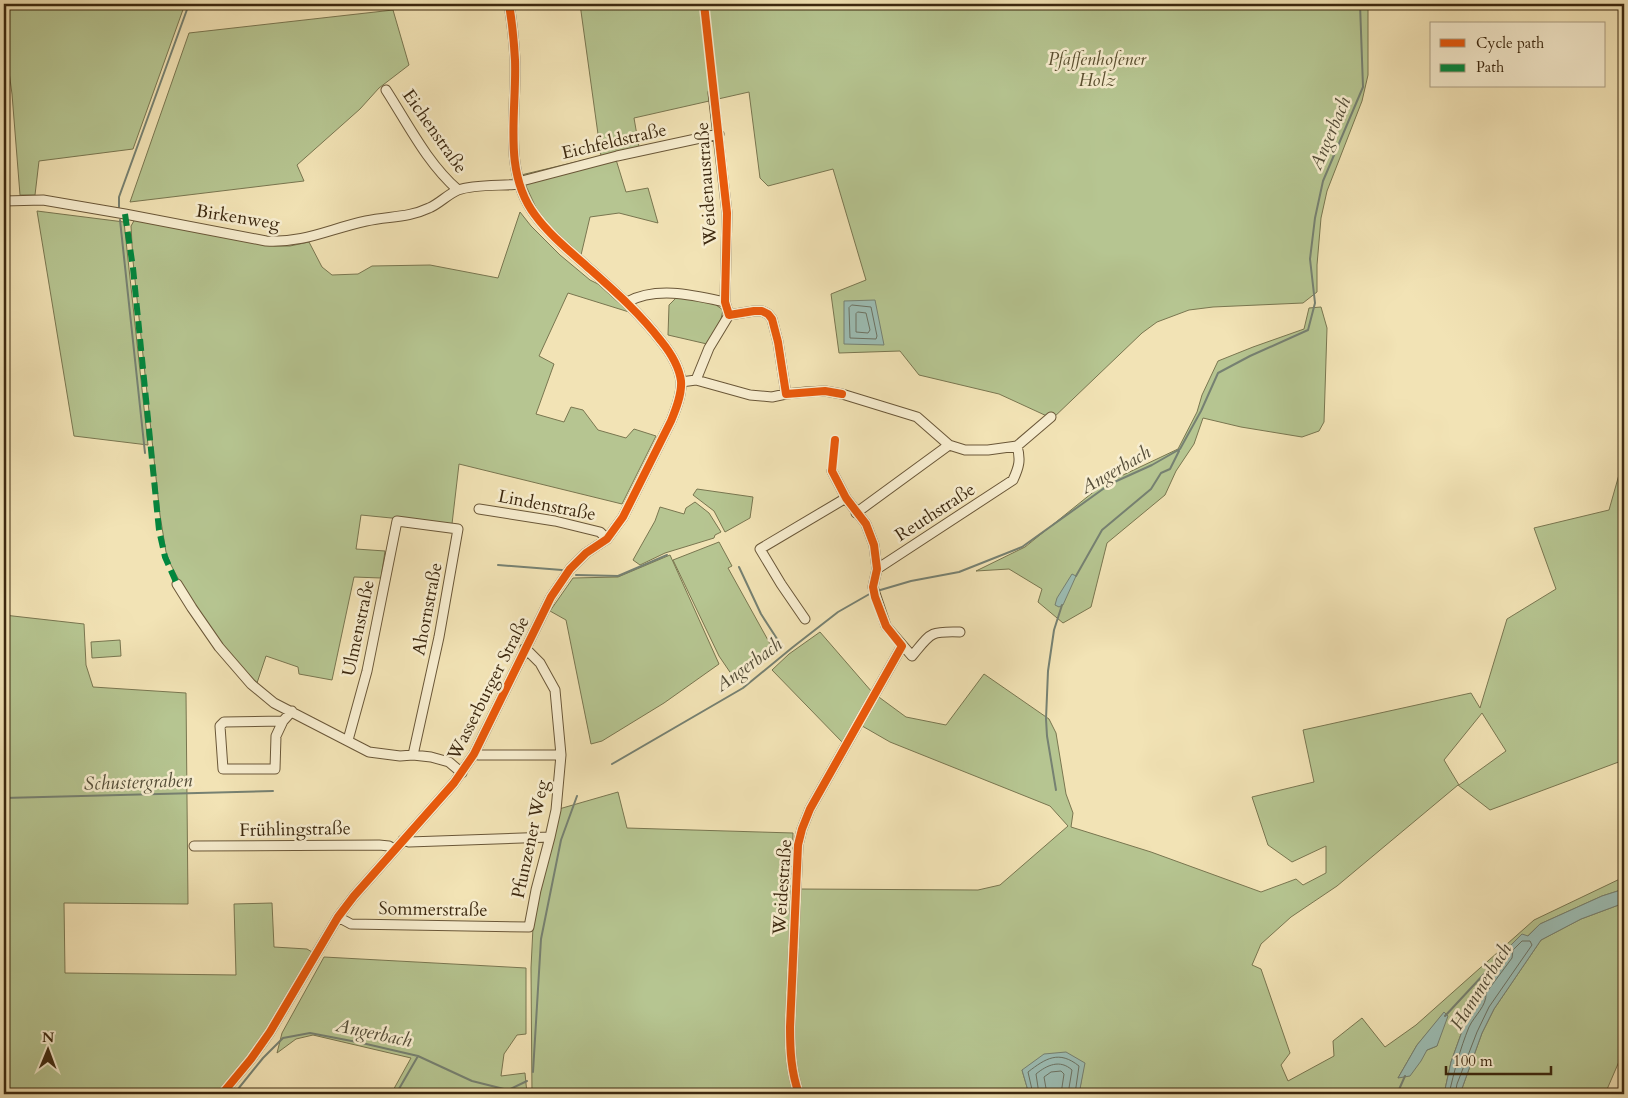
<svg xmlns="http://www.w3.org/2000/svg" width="1628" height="1098" font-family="Cardo,serif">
<rect width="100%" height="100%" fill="#f2e3b5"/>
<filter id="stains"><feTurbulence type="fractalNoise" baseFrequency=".004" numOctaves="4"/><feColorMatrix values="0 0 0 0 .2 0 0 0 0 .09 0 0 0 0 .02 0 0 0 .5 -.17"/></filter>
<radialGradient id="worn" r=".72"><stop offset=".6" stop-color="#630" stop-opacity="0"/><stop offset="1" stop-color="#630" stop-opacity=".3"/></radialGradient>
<!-- green -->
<path fill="#b6c591" stroke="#797650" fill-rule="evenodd" d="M4,4H185L133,149L39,161L35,195H20L12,94L4,34Z
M580,4H1368V75L1362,101L1327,191L1321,218L1317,265V292L1303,303L1213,307L1189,310L1157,322L1142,333L1051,420L1049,417L999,394L919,375L900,351L839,353L831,294L866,280L833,169L768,186L760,178L749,92L634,118L639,147L614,153L626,192L648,188L658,223L619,213L590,217L581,255L551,227L537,210L521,175L601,156Z
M393,10L409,65L379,88L360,109L297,165L304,181L130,202L189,33Z
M37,211L124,222L148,445L74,436Z
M520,212L531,226L560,255L590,280L598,284L629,312L568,293L539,356L554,364L536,414L564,422L571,407L583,410L598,430L626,438L634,429L656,436L622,504L459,464L452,524L361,515L356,549L385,551L381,578L354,577L332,680L299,674L298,667L266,656L257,683L220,643L180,582L171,565L166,552L160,515L133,261L131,226L135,219H144L275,246H290L309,242L322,267L332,275L358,274L372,266L430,265L498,278Z
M678,296L712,302L723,310L721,319L707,344L668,335L669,305Z
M1321,307L1327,328L1324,422L1319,431L1302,437L1241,427L1203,418L1194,444L1176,471L1165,495L1107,543L1091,607L1063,623L1038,602L1042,589L1009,569L976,571L1025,547L1102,485L1178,449L1197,412L1202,395L1218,361L1253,347L1304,329L1309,308Z
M1624,457V760L1490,810L1458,785L1337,886L1291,917L1261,944L1252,965L1261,969L1290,1053L1281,1065L1288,1081L1334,1056L1333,1041L1362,1018L1385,1047L1416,1025L1534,920L1624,877V889L1602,896L1540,924L1508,955L1478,996L1482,997L1465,1023L1451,1062L1444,1094H1079L1084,1064L1022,1070L1029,1094H801L793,1049L799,889L978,890L1000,885L1068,826L1050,806L890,742L857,723L843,743L772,670L789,654L820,632L872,692L906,717L946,725L984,674L1049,719L1056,733L1066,794L1073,813L1071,827L1151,852L1261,892L1296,879L1303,885L1326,873V846L1292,862L1268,845L1252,797L1314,782L1303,730L1471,693L1480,708L1507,619L1556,589L1534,528L1609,510ZM1482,713L1506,751L1459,785L1444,760ZM1444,1013L1437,1046L1427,1050L1398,1078L1417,1045Z
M697,489L753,497L750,518L725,532L714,511L693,495Z
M695,502L709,513L721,532L715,535L714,538L665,553L640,565L633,560L655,521L660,507L684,514L686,508Z
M719,542L732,566L728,568L774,651L736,681L719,656L673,560Z
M670,555L719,664L664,703L602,741L591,744L566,620L550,611L573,578L618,577Z
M4,615L84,624L86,665L93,687L186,693L188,904L64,903L65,973L236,975L234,904L272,903L274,947L307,949L312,952C284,1001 256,1053 217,1094H4Z
M120,640L121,656L92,658L91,642Z
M618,792L627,828L793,833L786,1040L788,1063L795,1094H532L531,968L533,927L538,894L559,809Z
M1624,903V1050L1605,1094H1460L1482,1033L1494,1009L1541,940L1581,919Z
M324,957L526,968V1034L517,1035L504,1054L501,1076L525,1073L527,1094H391L411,1058L313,1035L296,1039L277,1053L282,1033Z"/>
<!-- water -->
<path fill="#9cbdb4" stroke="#768172" d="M875,300L884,345L844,344V301Z
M1072,574L1076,576L1063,605L1059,607L1055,605L1057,598Z
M1624,889V903L1581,919L1541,940L1494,1009L1482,1033L1460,1094H1444L1451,1062L1465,1023L1482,998L1478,996L1508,955L1507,949L1522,934L1528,936L1540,924L1602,896Z
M1444,1012L1448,1016L1437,1046L1427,1050L1421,1061L1410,1076L1398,1078L1417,1045Z
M1066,1052L1085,1063L1079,1094H1029L1022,1070L1044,1054Z"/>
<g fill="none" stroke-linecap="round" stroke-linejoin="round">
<!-- shore -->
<path stroke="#6c7262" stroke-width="1" d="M852,305L871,307L877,336L876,339L850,338L849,308Z
M858,312L866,313L870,330L868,333L856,332V314Z
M1033,1094L1028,1072C1046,1058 1059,1050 1079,1066L1075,1094
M1039,1094L1036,1074C1047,1065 1060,1059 1072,1070L1068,1094
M1047,1094L1044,1077L1051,1072L1061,1071L1064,1074L1061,1094
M1449,1094C1454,1072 1460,1049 1469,1027C1474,1016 1487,1006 1486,993L1512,958L1513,950L1522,941H1530L1532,945L1489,1007L1477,1032L1457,1084L1455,1094"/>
<!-- stream -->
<path stroke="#768172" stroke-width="2" d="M119,207V197L189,4
M120,220L145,453
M498,565L562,570
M739,567L761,614L781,645
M576,575L618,576L667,555
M1076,576L1102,530L1151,489L1161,473L1170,469L1179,451
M877,591L911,581L959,572L1022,547L1110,484L1152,465L1180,449L1201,411L1218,373L1250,356L1308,330L1315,303L1310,259L1315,218L1323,181L1363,87L1360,4
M612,764L743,688L793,647L838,612L873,592
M1056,790L1047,736L1046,719L1048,671L1054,630L1062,605
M4,798L273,791
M1445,1016L1498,959L1507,951
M533,1072L541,939L561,840L577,796
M234,1094L263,1058L283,1038L310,1033L362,1043L418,1056L472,1081L508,1090L527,1081
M396,1094L418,1056
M1397,1094L1405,1076"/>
<defs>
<path id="minor" d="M386,90C408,124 427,163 458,190
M518,182L617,156L719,134
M4,201L43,200L125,214L266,241C305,243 329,229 366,221C388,216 408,218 429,208C439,204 448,194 458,190C474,184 502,186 519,184
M627,302C657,286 693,295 725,302
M729,315L754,311H762L768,314L772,319L778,342L786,394
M696,380L709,348L729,315L725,302L727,213L713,93
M681,382L696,380L750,395L772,397L786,394L806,392L825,391L842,394L917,417L949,445L965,450H988L1017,446L1051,417
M832,471L846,498L866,524L874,545L877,569L873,587L886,626L912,656C931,633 929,631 960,632
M479,509L555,521L600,532L607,539
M856,513L949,445
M877,569L1013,480C1019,467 1021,460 1017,446
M177,584L192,608L219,647L251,684L274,703L369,752L400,756L413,755L431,757L449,762L462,773
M805,619L781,584L760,549L846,498
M283,721L276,736L275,769H223L220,726L224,722L283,721L292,711
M348,740L367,671L397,521L458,529L439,637L413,755
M474,754L479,755H561
M403,840L409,842L550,837
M194,846L379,845L389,846L394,849
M338,917L351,924L529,927L536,890L550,837L556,810L561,755L555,690L540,663L525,648
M222,1094L251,1059L270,1032L338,917L354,896L454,783L474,754L551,597L570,569L586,553L607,539L623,517L671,421C676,409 682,394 681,381C679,366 670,352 661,341C638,311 611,288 583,263C566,248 548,233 535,215C502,171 517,112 515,60C514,42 512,22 509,4
M799,1094C791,1072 790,1050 790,1027L798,845L802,829L810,809L902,646"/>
</defs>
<!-- minor casing -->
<use href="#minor" stroke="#6a5738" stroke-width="11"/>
<!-- minor -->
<use href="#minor" stroke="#f7edcf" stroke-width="9"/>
<!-- quiet -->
<path stroke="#00873e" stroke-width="6" stroke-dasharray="12 6" stroke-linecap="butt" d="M125,214L133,268L159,530L165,557L177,584"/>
<defs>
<path id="cycleway" d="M704,4L727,213L725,302L729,315L754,311H762L768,314L772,319L778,342L786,394L825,391L842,394
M222,1094L251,1059L270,1032L338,917L354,896L454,783L474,754L551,597L570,569L586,553L607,539L623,517L671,421C676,409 682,394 681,381C679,366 670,352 661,341C638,311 611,288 583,263C566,248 548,233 535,215C502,171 517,112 515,60C514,42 512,22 509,4
M799,1094C791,1072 790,1050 790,1027L798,845L802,829L810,809L902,646L886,626L875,597L873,587L877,569L874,545L866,524L846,498L832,471L835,440"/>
</defs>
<!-- cycleway casing -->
<use href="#cycleway" stroke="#f7edcf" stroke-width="11"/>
<!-- cycleway -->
<use href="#cycleway" stroke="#e8590c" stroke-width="8"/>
</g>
<g text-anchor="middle" stroke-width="5" stroke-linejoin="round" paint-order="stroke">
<!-- park labels -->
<g font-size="18" font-style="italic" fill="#5a4f30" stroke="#f7edcf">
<text x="1097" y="65">Pfaffenhofener<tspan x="1097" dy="21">Holz</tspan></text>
</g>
<!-- street labels -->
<g font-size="18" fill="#3c280f" stroke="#f7edcf">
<text transform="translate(435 131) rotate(55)" y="6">Eichenstraße</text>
<text transform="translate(614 141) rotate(-13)" y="6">Eichfeldstraße</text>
<text transform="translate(706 184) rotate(-94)" y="6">Weidenaustraße</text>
<text transform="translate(238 217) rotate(9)" y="6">Birkenweg</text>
<text transform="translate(547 505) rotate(11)" y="6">Lindenstraße</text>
<text transform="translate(935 512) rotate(-33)" y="6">Reuthstraße</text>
<text transform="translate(427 609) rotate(-79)" y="6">Ahornstraße</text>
<text transform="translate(358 628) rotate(-78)" y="6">Ulmenstraße</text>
<text transform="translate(488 688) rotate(-63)" y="6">Wasserburger Straße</text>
<text transform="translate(295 829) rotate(-1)" y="6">Frühlingstraße</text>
<text transform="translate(530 839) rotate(-78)" y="6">Pfunzener Weg</text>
<text transform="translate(782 887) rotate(-86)" y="6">Weidestraße</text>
<text transform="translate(433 909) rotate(1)" y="6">Sommerstraße</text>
</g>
<!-- water labels -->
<g font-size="19" font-style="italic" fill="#544d38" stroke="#f7edcf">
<text transform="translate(1329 133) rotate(-67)" y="7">Angerbach</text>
<text transform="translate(1115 469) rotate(-30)" y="7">Angerbach</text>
<text transform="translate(748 664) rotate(-36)" y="7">Angerbach</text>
<text transform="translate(138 781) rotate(-2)" y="7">Schustergraben</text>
<text transform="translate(1480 986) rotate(-58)" y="7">Hammerbach</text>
<text transform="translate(374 1032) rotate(12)" y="7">Angerbach</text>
</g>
</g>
<!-- margin -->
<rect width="1628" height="1098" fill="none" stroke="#f2e3b5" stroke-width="20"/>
<rect x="5" y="5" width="1618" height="1088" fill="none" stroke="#3c280f" stroke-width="2.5"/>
<rect x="10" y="10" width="1608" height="1078" fill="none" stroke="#3c280f"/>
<!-- legend -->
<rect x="1430" y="22" width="175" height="65" fill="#f7edcf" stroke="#ac9e82"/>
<rect x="1440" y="39" width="25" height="8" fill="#e8590c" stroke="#ac9e82"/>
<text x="1476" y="48" font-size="15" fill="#3c280f">Cycle path</text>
<rect x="1440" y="64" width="25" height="8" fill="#00873e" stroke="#ac9e82"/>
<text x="1476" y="72" font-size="15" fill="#3c280f">Path</text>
<!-- north arrow -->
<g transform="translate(48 1050) rotate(1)" stroke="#f7edcf" stroke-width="4" paint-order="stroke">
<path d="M0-4L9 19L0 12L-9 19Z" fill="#3c280f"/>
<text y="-8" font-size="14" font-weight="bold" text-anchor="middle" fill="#3c280f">N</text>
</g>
<!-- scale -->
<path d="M1446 1066v8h105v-8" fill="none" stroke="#3c280f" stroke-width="2.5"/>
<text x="1453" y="1066" font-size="15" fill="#3c280f" stroke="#f7edcf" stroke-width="4" paint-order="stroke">100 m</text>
<rect width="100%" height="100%" filter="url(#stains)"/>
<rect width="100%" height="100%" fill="url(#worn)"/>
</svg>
